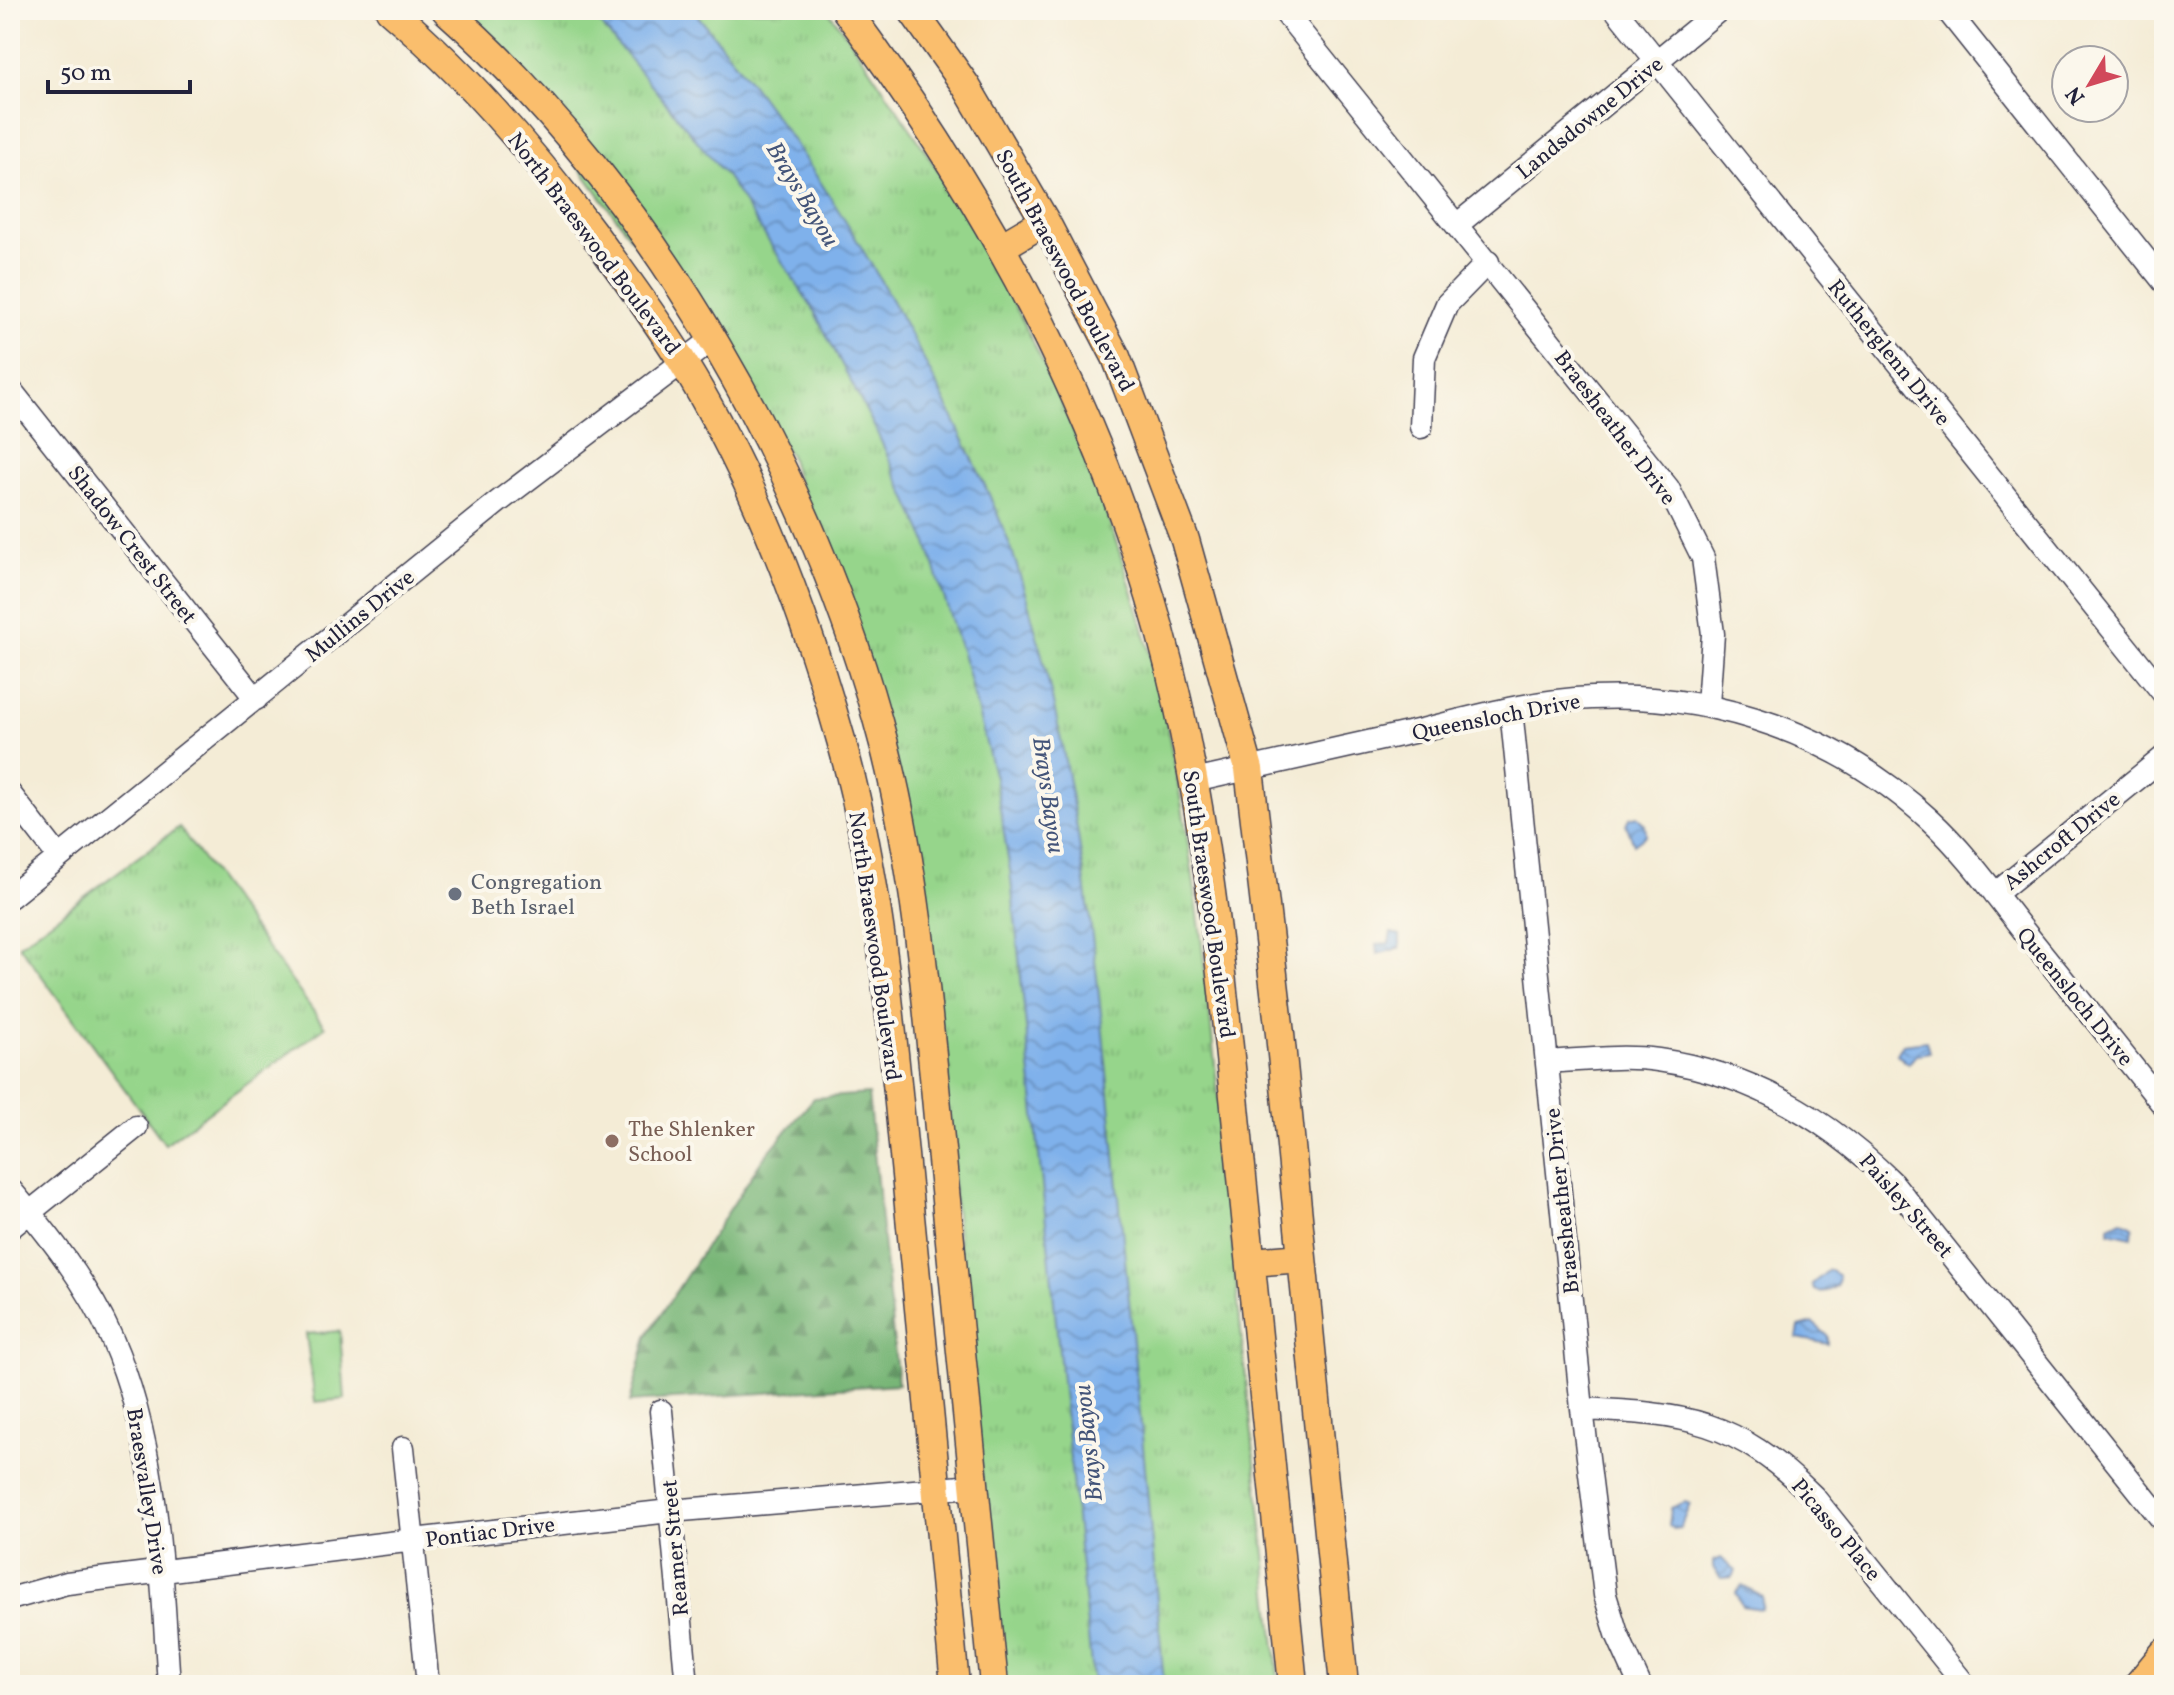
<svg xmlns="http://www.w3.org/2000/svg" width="2174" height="1695" font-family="Vollkorn,serif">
<defs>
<pattern id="grass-tufts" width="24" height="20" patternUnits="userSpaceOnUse" patternTransform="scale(2)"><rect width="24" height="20" fill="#96d58b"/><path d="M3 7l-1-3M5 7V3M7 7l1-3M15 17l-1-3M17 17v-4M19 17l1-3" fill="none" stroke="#81b779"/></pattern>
<pattern id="forest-firs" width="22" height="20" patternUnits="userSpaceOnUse" patternTransform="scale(2)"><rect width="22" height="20" fill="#78b677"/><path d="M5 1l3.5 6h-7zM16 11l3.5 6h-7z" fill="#629463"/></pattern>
<pattern id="water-waves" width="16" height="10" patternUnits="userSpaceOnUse" patternTransform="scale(2)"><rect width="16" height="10" fill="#7fb1eb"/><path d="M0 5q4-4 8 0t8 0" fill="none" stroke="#6890c0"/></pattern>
</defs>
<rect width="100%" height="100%" fill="#fbf7ec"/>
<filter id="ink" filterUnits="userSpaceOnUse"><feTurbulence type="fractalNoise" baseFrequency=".0125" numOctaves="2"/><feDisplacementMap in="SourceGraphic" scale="16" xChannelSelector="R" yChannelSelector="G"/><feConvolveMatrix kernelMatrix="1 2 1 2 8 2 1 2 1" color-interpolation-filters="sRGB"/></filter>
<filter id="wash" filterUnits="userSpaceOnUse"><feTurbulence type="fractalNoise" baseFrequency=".006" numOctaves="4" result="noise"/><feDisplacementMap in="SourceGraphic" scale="32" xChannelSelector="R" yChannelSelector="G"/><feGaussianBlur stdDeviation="1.8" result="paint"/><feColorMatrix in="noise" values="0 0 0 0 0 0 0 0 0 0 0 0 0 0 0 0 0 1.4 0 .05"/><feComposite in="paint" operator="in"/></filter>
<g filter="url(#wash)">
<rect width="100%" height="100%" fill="#f4ecd6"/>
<!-- grass -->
<path fill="url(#grass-tufts)" stroke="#5c7c63" stroke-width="2" d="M464,10H827C850,37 869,68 889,97C1013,274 1113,488 1161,699C1198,864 1212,1032 1228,1200C1243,1362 1262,1523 1279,1685H1003L929,946L790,455Z
M179,827L325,1027L165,1144L19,945Z"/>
<!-- forest -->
<path fill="url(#forest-firs)" stroke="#4d6c59" stroke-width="2" d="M868,1094L898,1384L630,1402L647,1336L762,1160L814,1098Z"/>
<!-- pitch -->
<path fill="#96d58b" stroke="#5c7c63" stroke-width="2" d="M340,1331L345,1399L315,1402L306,1334Z"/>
<!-- water -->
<path fill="url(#water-waves)" stroke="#506a93" stroke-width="2" d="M589,10H693C796,133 882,271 952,416C975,464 999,512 1016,563C1080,765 1098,977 1118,1187C1134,1353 1151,1519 1164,1685H1093L1010,870L995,778L966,666L926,540L875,428L813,309L727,177Z
M1637,816L1645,825L1646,835L1634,844L1626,824L1629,818Z
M1391,933L1400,935V948L1377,954L1376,944L1389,943Z
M1926,1041L1929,1052L1916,1055L1908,1064L1897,1054L1903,1044Z
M2122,1220L2133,1226L2132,1237L2109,1232V1226Z
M1829,1270L1839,1276C1839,1289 1825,1294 1814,1290L1812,1284Z
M1813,1323L1828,1336V1344L1797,1338L1799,1327Z
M1685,1502L1690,1504L1680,1528L1673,1529L1669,1525L1671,1508Z
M1721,1558L1736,1571L1733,1577L1721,1578L1713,1568V1561Z
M1742,1586L1763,1597L1762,1609L1742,1606L1736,1593Z"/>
</g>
<g filter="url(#ink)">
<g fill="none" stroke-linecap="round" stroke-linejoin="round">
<defs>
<path id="minor" d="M1283,10L1668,488L1703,558L1713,634L1708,705
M1616,10L2164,694
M1947,10L2164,282
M1458,224L1719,10
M10,389L256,699
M1421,427L1424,358L1447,304L1488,262
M1511,709L1582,1409L1605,1595L1617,1634L1640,1685
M1194,781C1268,765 1340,748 1413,732C1471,718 1532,700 1592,698C1717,692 1838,735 1930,820C1965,852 1994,893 2024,931C2071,989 2117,1047 2164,1106
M10,794L59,857
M1995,894L2164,757
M10,897L498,502L713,339
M1547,1062C1584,1060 1622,1055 1658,1060C1751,1073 1827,1118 1893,1183L2164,1522
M10,1189C49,1235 88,1284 112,1339C159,1447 161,1570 169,1685
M10,1228L136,1127
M1582,1409C1687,1414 1735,1419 1813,1496L1965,1685
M661,1411L687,1685
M403,1448L428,1685
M10,1599L67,1583L414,1540L670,1511L974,1486"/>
<path id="major" d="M390,10C467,75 533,152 593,233C623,275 655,317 682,361C754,477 804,609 841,740C880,878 891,1023 905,1165C922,1338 939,1512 955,1685
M446,10C652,191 815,479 884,744C918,877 928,1014 941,1150C959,1328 976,1507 994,1685
M846,10C985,197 1098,405 1160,631C1206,800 1222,974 1239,1147C1257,1326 1275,1506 1293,1685
M912,10L966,86L1045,221L1116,357L1185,540L1249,769L1280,1034L1344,1685
M1001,247L1045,221
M1251,1262L1302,1258
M2138,1685L2164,1653"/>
</defs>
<!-- minor casing -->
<use href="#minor" stroke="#424052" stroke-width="25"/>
<!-- major casing -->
<use href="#major" stroke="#424052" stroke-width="31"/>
<!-- minor -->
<use href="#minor" stroke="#fff" stroke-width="22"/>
<!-- major -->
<use href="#major" stroke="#fabe6d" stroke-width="28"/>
</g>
</g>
<!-- markers -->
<circle fill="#6b7280" stroke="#fbf7ec" stroke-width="3" cx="455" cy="894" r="8"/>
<circle fill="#8d6e63" stroke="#fbf7ec" stroke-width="3" cx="612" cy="1141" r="8"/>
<g text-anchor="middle" stroke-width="8" stroke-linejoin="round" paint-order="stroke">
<!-- street labels -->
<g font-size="22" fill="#22223b" stroke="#fbf7ec">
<text transform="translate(1589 117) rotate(-39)" y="8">Landsdowne Drive</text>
<text transform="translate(595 243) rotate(53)" y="8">North Braeswood Boulevard</text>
<text transform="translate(1066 270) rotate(62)" y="8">South Braeswood Boulevard</text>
<text transform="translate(1890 352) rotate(51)" y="8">Rutherglenn Drive</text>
<text transform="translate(1616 427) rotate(53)" y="8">Braesheather Drive</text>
<text transform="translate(133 544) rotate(52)" y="8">Shadow Crest Street</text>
<text transform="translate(359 615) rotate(-39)" y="8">Mullins Drive</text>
<text transform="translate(1496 716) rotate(-11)" y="8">Queensloch Drive</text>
<text transform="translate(2061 840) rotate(-39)" y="8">Ashcroft Drive</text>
<text transform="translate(1210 904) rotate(82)" y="8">South Braeswood Boulevard</text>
<text transform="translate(876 946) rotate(82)" y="8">North Braeswood Boulevard</text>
<text transform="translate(2076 996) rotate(51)" y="8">Queensloch Drive</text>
<text transform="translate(1561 1201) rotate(-96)" y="8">Braesheather Drive</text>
<text transform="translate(1907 1205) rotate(49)" y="8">Paisley Street</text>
<text transform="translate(148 1491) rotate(81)" y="8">Braesvalley Drive</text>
<text transform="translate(1837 1529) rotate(50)" y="8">Picasso Place</text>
<text transform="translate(490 1531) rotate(-7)" y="8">Pontiac Drive</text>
<text transform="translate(674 1548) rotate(-95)" y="8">Reamer Street</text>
</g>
<!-- worship labels -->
<g font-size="22" fill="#5b616d" stroke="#fbf7ec" text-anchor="start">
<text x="471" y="889">Congregation<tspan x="471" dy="25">Beth Israel</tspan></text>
</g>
<!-- education labels -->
<g font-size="22" fill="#785e54" stroke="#fbf7ec" text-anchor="start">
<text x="628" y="1136">The Shlenker<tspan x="628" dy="25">School</tspan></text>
</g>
<!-- water labels -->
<g font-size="24" font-style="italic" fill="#435479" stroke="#fbf7ec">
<text transform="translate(803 194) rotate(59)" y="8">Brays Bayou</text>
<text transform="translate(1049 795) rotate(82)" y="8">Brays Bayou</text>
<text transform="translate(1088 1443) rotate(-96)" y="8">Brays Bayou</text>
</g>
</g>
<!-- margin -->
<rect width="2174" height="1695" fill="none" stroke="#fbf7ec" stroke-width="40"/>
<!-- north arrow -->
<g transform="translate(2090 84) rotate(232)"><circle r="38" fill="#fbf7ec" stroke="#a4a2a5" stroke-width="2"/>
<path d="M0-6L14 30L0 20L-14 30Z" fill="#d1495b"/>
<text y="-12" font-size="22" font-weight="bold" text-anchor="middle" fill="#22223b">N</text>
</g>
<!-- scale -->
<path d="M48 80v12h142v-12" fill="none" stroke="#22223b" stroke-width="4"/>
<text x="60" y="80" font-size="24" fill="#22223b" stroke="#fbf7ec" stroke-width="6" paint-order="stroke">50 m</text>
</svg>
